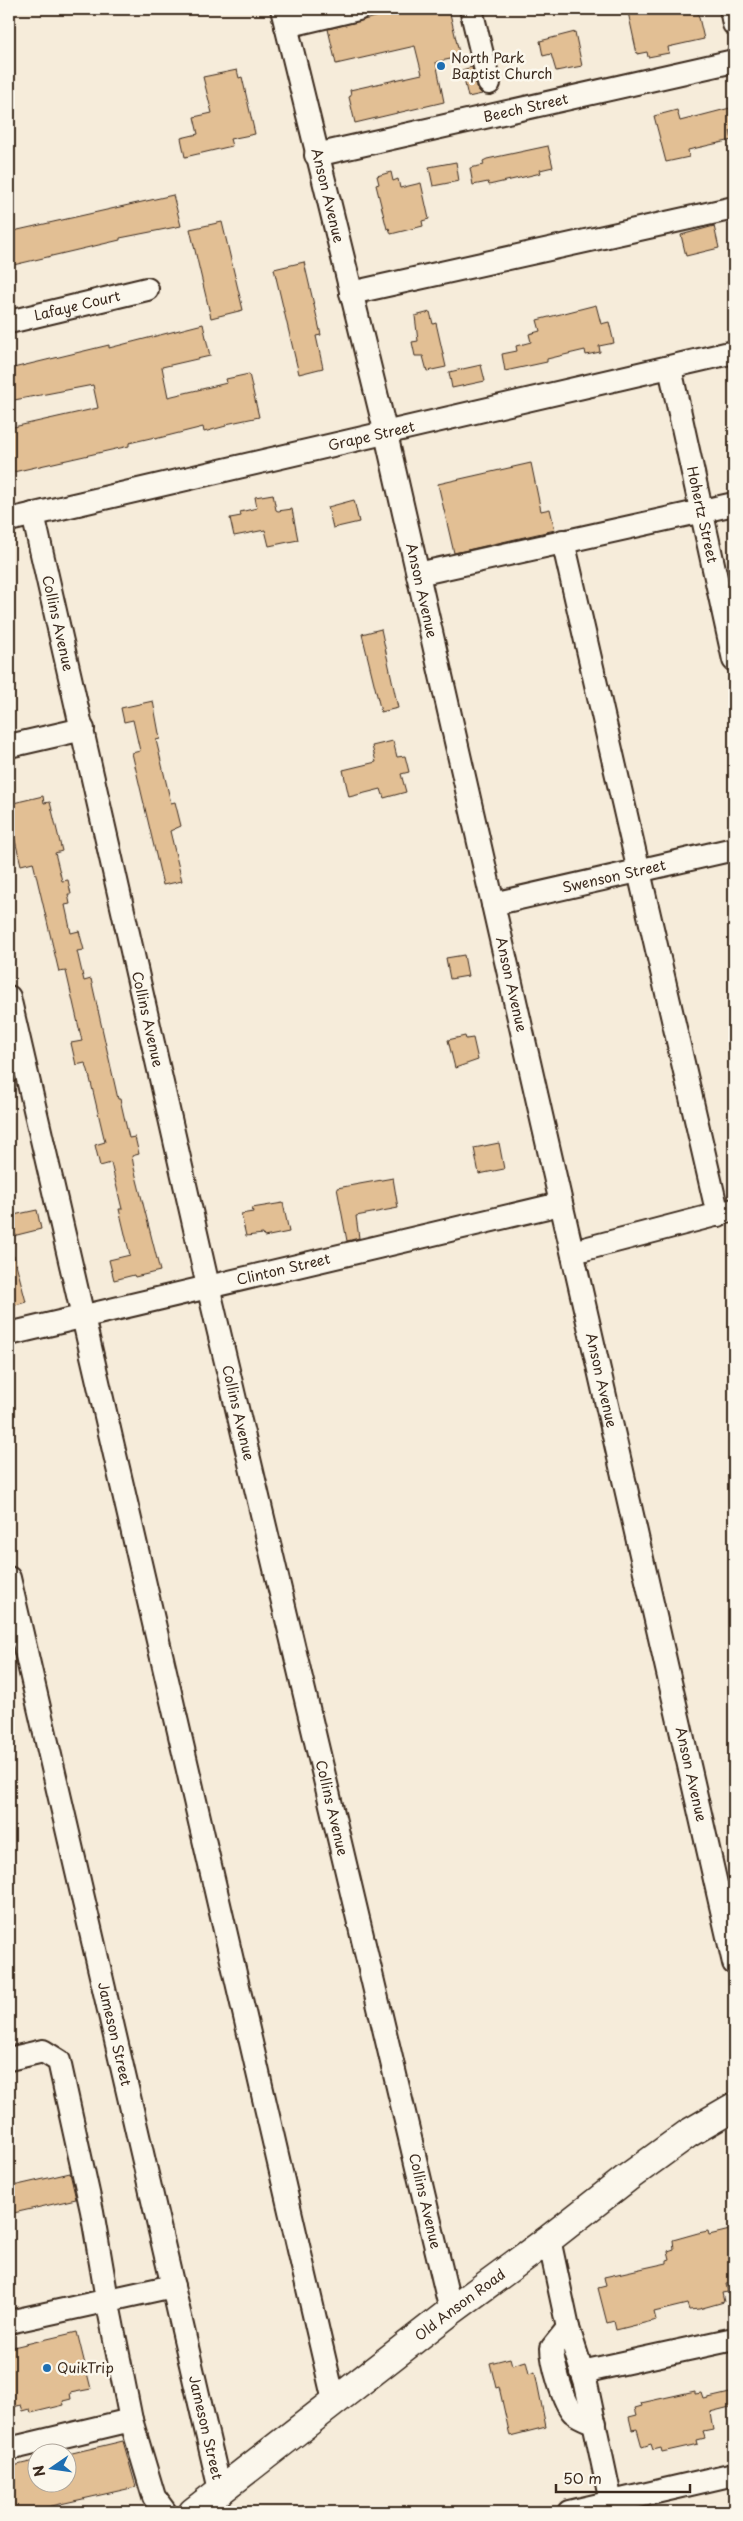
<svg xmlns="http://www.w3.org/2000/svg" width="743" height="2521" font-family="'Playpen Sans',sans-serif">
<rect width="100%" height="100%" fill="#f6ecda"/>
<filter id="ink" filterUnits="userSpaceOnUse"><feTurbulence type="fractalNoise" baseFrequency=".02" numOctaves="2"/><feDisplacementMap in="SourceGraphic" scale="10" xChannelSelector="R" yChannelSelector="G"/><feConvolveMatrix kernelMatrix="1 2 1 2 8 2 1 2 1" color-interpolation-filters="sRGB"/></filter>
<g filter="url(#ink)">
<!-- building -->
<path fill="#e2bf94" stroke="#3b2a1e" d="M407,9H449L460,57L436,62L444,102L355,123L349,97L351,96L350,90L422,74L415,46L336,64L328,29Z
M643,9H697L704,39L668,47L669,53L648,57L647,52L637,54L628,12Z
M575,32L582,66L556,71L551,54L543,56L540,41Z
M472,67L476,87L482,94L468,97L462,70Z
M237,70L239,78L242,77L255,134L230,139L232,146L185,157L181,138L198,134L194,117L212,113L203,77Z
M730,108L734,127V130L730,131L732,140L688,150L689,157L666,162L654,116L677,110L680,121Z
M548,146L553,167L540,170L541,173L489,185L488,182L473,185L470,168L484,165L483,161L487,159Z
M456,162L459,181L433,186L429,167Z
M391,172L393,181L398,179L400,188L421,183L429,219L422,221L423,226L391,234L389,228L387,229L376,185L379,184L377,176Z
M173,195L181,226L120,238V240L9,266V232Z
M222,222L243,310L211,318L190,229Z
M714,226L719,248L686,256L681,235Z
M304,262L321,335L316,336L323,368L299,374L274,269Z
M596,305L601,324L609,322L614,343L599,346L600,352L586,355L585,350L547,359V362L505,371L502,354L517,351L516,346L531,342L529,334L540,331L537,320Z
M430,312L433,324L436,323L446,367L427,371L423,356H415L412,342L418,341L415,316Z
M203,324L210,356L162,367L168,397L227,383L226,379L249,374L259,417L226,424V426L204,432L203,427L155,439V437L129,443V446L9,473V428L98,408L93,385L9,401V369L109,345V348Z
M481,365L485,381L452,388L449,372Z
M531,463L541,511L550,509L555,530L454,553L438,484Z
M273,494L276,510L278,511L292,509L298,540L269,546L265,530L234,536L230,518L241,516L240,512L257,508L255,497Z
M354,500L359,522L333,528L328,507Z
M381,629L398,708L381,712L362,634Z
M153,701L160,739L156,740L171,803L175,802L181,826L170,831L182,881L163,885L132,753L140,751L133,720L124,722L121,708Z
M393,741L397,757L405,756L409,772L401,774L406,792L384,798L381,789L349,797L343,770L376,762L372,746Z
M43,796L44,803L50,802L62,851L55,853L62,881L68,880L71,894H68L70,904L65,905L71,933L79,931L84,950L77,951L84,981L91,979L118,1099H120L129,1138L135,1137L139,1154L132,1156L134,1168L160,1271L135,1277L134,1275L114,1280L109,1260L130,1255L119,1209H122L111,1163L100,1166L95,1145L105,1142L88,1070L85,1063L76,1065L71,1043L82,1041L66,971L59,972L33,862L21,865L12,828H9V804Z
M464,955L468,976L450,979L446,958Z
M465,1036L466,1039L473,1038L478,1060L455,1068L448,1040Z
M499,1143L504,1169L479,1174L474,1148Z
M393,1178L398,1208L356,1216L359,1238L347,1241L337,1188Z
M283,1203L289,1232L264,1237L263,1234L246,1236L241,1214L253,1212L252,1208Z
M37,1210L41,1229L9,1237V1216Z
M14,1256L26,1302L9,1307V1257Z
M70,2173L76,2199L9,2214V2187Z
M734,2229V2283L726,2284L728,2292L722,2293L724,2302L699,2309L689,2310L687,2304L654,2312L656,2320L616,2330L614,2321L607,2323L598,2288L606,2286L604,2277L667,2263V2260L670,2259L668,2251L674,2249L673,2240L698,2233L708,2231L709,2235Z
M77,2332L91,2389L70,2393L71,2399L63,2401L64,2405L31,2413L30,2409L23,2411L21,2405L9,2408V2348Z
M510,2358L512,2365L526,2361L529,2374L535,2372L546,2427L510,2436L499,2387L496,2388L490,2363Z
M695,2391V2394L702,2393L704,2399L734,2392V2406L710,2412L713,2430L703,2432L705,2438L697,2440L698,2444L662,2452L661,2448L653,2450L651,2444L642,2447L637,2429L632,2430L629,2417L637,2415L635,2408L642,2406L641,2403Z
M123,2441L136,2487L25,2512H10L9,2467L38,2460V2484H68V2454Z"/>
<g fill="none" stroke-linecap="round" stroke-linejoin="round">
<defs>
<g id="minor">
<path id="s1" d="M282,9L386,434L734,1963"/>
<path d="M471,9L489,83"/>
<path d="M731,9L734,24"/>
<path d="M286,26L358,9"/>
<path id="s2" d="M316,155L734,61"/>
<path d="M351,293L734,208"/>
<path id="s3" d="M9,322L147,289"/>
<path id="s4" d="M670,368L734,660"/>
<path id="s5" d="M33,514L208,1286L451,2311"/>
<path id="s6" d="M9,520L734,352"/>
<path d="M563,541L718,1215"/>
<path d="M418,574L734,504"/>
<path d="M9,746L83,729"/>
<path id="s7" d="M493,904L734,849"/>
<path d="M9,997L334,2401"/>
<path d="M573,1252L734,1210"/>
<path id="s8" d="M9,1334L560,1204"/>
<path id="s9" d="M9,1578L220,2490"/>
<path d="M9,2059L43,2051L59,2061L92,2211L107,2299L131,2420"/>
<path d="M549,2239L568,2328L586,2384L611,2502"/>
<path d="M9,2322L173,2286"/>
<path d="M568,2328L552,2348C552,2362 563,2402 573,2412C579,2417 588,2420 595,2423"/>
<path d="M582,2372L734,2339"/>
<path d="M9,2449L131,2420L154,2497L165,2512"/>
<path d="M569,2512L734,2474"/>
</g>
<g id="major">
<path id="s10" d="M193,2512L451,2311L549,2239L627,2178L689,2133L734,2107"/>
</g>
</defs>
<!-- minor casing -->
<use href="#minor" stroke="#3b2a1e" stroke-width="26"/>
<!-- major casing -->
<use href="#major" stroke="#3b2a1e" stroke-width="31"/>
<!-- minor -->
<use href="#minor" stroke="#fbf7ec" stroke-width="22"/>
<!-- major -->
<use href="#major" stroke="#fbf7ec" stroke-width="28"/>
</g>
</g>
<!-- markers -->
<g fill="#1f6fb2" stroke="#fbf7ec" stroke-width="2">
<circle cx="441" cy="66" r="5"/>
<circle cx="47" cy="2368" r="5"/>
</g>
<g text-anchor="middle" stroke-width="5" stroke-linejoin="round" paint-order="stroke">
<!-- poi labels -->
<g font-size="14" fill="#3b2a1e" stroke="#fbf7ec" text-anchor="start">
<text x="451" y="63">North Park<tspan x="451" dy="16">Baptist Church</tspan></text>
<text x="57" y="2373">QuikTrip</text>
</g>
<!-- street labels -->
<g font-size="14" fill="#3b2a1e" stroke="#fbf7ec">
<text dy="5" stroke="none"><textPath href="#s2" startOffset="215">Beech Street</textPath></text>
<text dy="5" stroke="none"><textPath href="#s1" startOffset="192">Anson Avenue</textPath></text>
<text dy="5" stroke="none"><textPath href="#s3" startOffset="70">Lafaye Court</textPath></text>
<text dy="5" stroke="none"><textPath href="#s6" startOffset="372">Grape Street</textPath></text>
<text dy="5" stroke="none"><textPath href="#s4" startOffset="150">Hohertz Street</textPath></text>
<text dy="5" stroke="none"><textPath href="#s1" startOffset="598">Anson Avenue</textPath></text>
<text dy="5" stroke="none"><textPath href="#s5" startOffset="112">Collins Avenue</textPath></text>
<text dy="5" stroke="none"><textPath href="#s7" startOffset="124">Swenson Street</textPath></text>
<text dy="5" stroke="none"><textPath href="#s1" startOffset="1002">Anson Avenue</textPath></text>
<text dy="5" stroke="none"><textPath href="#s5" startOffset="518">Collins Avenue</textPath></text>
<text dy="5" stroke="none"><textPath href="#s8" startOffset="282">Clinton Street</textPath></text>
<text dy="5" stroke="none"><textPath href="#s1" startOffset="1408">Anson Avenue</textPath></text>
<text dy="5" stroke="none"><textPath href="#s5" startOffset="922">Collins Avenue</textPath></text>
<text dy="5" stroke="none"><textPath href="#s1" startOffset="1812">Anson Avenue</textPath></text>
<text dy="5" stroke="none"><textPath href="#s5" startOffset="1328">Collins Avenue</textPath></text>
<text dy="5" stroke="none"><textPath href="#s9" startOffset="468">Jameson Street</textPath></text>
<text dy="5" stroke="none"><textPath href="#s5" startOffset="1732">Collins Avenue</textPath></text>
<text dy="5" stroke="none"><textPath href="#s10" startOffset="338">Old Anson Road</textPath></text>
<text dy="5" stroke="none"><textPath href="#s9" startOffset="872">Jameson Street</textPath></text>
</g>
</g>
<!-- margin -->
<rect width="743" height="2521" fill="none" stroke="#fbf7ec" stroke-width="30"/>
<rect x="15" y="15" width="713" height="2491" fill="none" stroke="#3b2a1e" stroke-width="2" filter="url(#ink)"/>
<!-- north arrow -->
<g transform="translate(52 2468) rotate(257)"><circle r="24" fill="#fbf7ec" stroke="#aea59a"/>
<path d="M0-4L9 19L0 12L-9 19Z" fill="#1f6fb2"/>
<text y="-8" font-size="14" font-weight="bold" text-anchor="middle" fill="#3b2a1e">N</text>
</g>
<!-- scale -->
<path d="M556 2484v8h134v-8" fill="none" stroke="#3b2a1e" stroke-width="2.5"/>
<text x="563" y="2484" font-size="15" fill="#3b2a1e" stroke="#fbf7ec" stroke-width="4" paint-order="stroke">50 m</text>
</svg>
